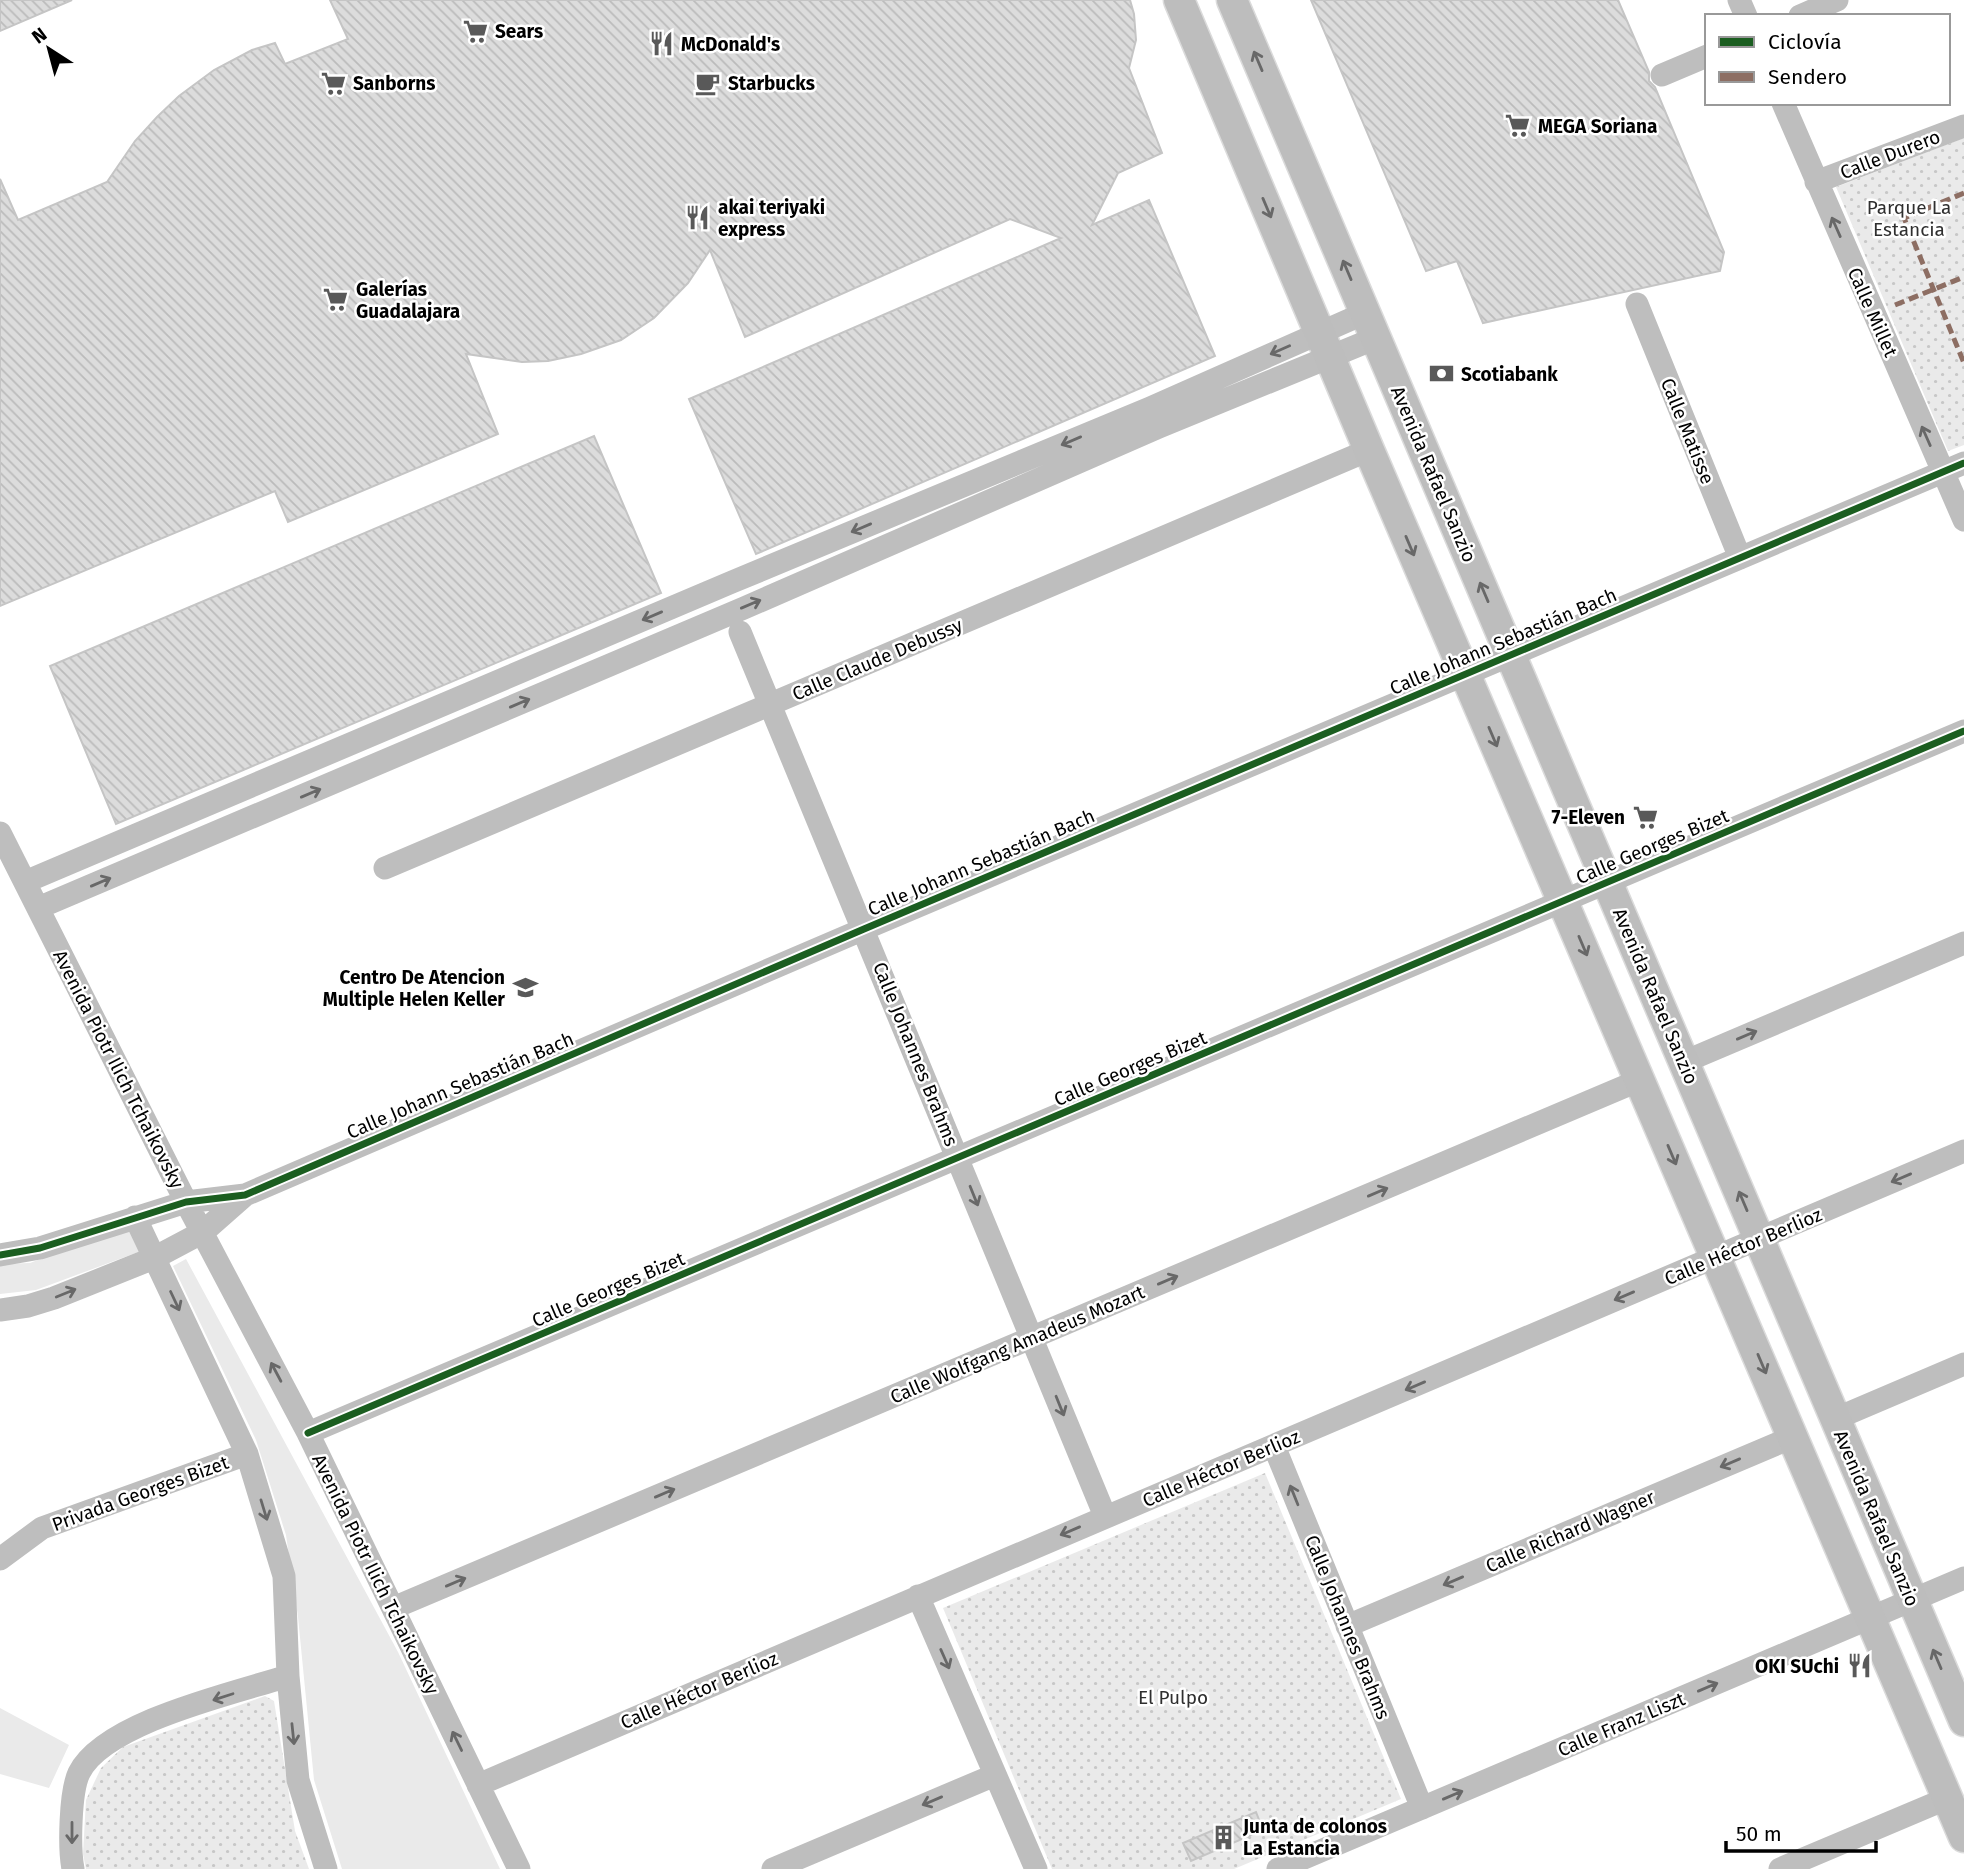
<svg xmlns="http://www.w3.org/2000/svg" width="1964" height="1869" font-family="'Fira Sans',sans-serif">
<defs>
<pattern id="park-dots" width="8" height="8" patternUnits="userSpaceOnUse" patternTransform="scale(1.75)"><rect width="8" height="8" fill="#eaeaea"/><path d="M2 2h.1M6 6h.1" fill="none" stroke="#c7c7c7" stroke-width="1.8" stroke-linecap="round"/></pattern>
<pattern id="building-back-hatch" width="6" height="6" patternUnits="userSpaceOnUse" patternTransform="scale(1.75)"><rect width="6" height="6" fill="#dcdcdc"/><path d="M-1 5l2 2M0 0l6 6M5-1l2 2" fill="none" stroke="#bbb"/></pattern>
</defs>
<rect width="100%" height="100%" fill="#fff"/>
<!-- green -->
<path fill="#eaeaea" d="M128,1226L141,1251L36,1290L0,1294V1264L30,1263Z
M186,1259L398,1652L500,1869H342L314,1780L298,1617L286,1535L256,1440L173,1266Z
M0,1708L69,1745L49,1788L0,1774Z"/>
<!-- park -->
<path fill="url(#park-dots)" d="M1964,138V445L1948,451L1836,187Z
M1265,1473L1401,1799L1234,1869H1052L943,1608Z
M265,1696L274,1701L295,1831L309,1869H86L83,1854L86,1800L101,1768L123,1747Z"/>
<!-- building -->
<path fill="url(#building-back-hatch)" stroke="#c5c5c5" stroke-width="2" d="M0,0H72L0,31Z
M330,0H1130L1134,14L1136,40L1129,68L1162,153L1118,173L1092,225L1149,200L1215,356L756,554L689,399L1061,238L1010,219L745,337L710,250L688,283L654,318L621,340L581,354L548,361L522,362L466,354L498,434L288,522L275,491L0,606V179L18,220L107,182L135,141L157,117L179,96L214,70L252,50L275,43L285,64L348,39Z
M1311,0H1618L1649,72V81L1655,87L1724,252L1720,271L1483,323L1457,261L1426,271Z
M594,436L661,593L116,824L50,666Z
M1256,1812L1263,1830L1191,1861L1183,1843Z"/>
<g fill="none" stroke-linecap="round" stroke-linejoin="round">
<defs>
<path id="major" d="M1179,0L1369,450L1964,1837
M1232,0L1964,1721"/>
</defs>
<!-- major casing -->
<use href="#major" stroke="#dbdbdb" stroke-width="33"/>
<!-- minor -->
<path stroke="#bebebe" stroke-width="23" d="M1739,0L1746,16
M1800,16L1837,0
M1662,75L1707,56
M1783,103L1964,520
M1816,182L1964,126
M1637,304L1740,558
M740,632L1105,1516
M0,833L186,1202L308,1433L519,1869
M385,868L1369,450
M25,882L732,582L1150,408L1365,313
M38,908L744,608L1159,427L1376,338
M1684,1062L1964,943
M135,1217L247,1454L284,1576L288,1676L298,1780L326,1869
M0,1255L40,1248L186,1202L245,1195L864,929L1964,463
M0,1310L28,1306L54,1298L154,1258L203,1232L245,1195
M1835,1419L1964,1364
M308,1433L1964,731
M1274,1446L1422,1808
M0,1559L42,1528L247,1454
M918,1596L1036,1869
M393,1608L1640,1080
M1347,1626L1793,1437
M478,1785L1964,1151
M73,1869C69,1848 70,1792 79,1773C104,1722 235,1693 288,1676
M773,1869L995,1775
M1278,1869L1964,1578
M1780,1869L1948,1798"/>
<!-- major -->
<use href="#major" stroke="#bdbdbd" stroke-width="30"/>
<!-- quiet -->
<path stroke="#8d6e63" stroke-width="5" stroke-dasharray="10 5" stroke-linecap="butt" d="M1964,193L1904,218L1964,363
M1895,305L1964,277"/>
<defs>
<path id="cycleway" d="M0,1255L40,1248L186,1202L245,1195L864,929L1964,463
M308,1433L1964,731"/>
</defs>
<!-- cycleway casing -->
<use href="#cycleway" stroke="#fff" stroke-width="11"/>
<!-- cycleway -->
<use href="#cycleway" stroke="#1b5e20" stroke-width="7"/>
</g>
<!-- one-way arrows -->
<defs><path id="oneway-shaft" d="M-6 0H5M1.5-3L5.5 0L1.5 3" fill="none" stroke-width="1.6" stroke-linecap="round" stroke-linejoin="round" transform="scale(1.75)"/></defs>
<g stroke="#686868">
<use href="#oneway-shaft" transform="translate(1258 61) rotate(-113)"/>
<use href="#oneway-shaft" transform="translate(1267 208) rotate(67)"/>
<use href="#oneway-shaft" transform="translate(1836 227) rotate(-114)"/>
<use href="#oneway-shaft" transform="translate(1347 270) rotate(-113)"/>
<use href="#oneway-shaft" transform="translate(1280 350) rotate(156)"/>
<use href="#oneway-shaft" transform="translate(1926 436) rotate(-114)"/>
<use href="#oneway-shaft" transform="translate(1071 441) rotate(157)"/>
<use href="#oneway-shaft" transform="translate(861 528) rotate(157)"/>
<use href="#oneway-shaft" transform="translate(1410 546) rotate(67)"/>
<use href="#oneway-shaft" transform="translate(1484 592) rotate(-113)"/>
<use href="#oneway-shaft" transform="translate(751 604) rotate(-23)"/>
<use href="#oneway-shaft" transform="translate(652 616) rotate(157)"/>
<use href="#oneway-shaft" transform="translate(520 703) rotate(-23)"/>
<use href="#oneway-shaft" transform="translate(1493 737) rotate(67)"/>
<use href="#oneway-shaft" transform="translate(311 793) rotate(-23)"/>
<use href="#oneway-shaft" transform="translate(101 882) rotate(-23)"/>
<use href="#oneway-shaft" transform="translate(1583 946) rotate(67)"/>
<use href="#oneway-shaft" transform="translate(1747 1035) rotate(-23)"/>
<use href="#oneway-shaft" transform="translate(1672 1155) rotate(67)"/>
<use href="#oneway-shaft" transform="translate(1901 1178) rotate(157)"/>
<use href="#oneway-shaft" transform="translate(1378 1192) rotate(-23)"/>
<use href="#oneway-shaft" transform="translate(974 1196) rotate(68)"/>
<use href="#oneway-shaft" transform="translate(1743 1201) rotate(-113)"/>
<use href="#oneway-shaft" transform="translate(1168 1280) rotate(-23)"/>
<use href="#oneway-shaft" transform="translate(66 1293) rotate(-22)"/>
<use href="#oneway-shaft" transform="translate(1624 1296) rotate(157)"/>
<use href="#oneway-shaft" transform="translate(175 1301) rotate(65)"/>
<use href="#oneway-shaft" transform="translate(1762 1364) rotate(67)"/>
<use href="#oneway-shaft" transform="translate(276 1372) rotate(-118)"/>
<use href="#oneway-shaft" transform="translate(1415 1386) rotate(157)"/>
<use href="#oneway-shaft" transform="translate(1060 1406) rotate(68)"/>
<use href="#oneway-shaft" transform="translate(1730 1463) rotate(157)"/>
<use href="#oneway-shaft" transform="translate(665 1493) rotate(-23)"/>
<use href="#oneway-shaft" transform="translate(1294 1495) rotate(-112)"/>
<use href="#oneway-shaft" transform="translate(264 1510) rotate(73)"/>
<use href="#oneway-shaft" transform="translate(1070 1531) rotate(157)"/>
<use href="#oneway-shaft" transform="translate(1453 1581) rotate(157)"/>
<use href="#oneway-shaft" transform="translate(456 1582) rotate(-23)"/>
<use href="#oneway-shaft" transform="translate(945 1659) rotate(66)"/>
<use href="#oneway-shaft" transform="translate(1937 1659) rotate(-113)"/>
<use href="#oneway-shaft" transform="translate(1708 1687) rotate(-23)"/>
<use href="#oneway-shaft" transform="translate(223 1697) rotate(162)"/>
<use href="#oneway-shaft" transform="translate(293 1734) rotate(84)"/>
<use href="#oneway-shaft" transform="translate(457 1741) rotate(-116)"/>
<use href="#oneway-shaft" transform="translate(1453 1795) rotate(-23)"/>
<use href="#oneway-shaft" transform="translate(932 1801) rotate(157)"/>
<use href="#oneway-shaft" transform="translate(72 1833) rotate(90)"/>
</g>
<!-- icons -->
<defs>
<symbol id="supermarket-bare" viewBox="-9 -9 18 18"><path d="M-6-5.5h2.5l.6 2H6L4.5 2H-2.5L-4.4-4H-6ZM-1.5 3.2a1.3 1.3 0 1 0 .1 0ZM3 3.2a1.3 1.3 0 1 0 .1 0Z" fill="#595959" stroke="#fff" stroke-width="2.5" paint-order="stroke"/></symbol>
<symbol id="restaurant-bare" viewBox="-9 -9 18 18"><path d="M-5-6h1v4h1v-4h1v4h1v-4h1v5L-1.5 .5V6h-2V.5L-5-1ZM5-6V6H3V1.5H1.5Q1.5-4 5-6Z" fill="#595959" stroke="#fff" stroke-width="2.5" paint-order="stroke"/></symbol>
<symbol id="cafe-bare" viewBox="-9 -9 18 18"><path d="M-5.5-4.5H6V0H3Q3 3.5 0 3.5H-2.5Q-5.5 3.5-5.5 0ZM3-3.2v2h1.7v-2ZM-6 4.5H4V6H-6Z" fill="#595959" stroke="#fff" stroke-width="2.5" paint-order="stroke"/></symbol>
<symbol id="bank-bare" viewBox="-9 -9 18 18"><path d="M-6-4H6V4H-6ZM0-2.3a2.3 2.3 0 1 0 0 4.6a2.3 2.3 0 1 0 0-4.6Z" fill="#595959" stroke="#fff" stroke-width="2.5" paint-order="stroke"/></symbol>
<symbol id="school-bare" viewBox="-9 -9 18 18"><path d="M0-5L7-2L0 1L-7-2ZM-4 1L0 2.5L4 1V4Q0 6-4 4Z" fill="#595959" stroke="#fff" stroke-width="2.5" paint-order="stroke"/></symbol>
<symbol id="building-bare" viewBox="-9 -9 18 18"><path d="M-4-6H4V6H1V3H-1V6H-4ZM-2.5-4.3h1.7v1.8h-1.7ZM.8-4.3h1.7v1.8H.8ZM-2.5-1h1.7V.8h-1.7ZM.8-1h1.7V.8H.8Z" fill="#595959" stroke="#fff" stroke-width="2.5" paint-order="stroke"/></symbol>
</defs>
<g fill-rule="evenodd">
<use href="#supermarket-bare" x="458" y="14" width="35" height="35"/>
<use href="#restaurant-bare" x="644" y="26" width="35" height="35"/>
<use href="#supermarket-bare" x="316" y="66" width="35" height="35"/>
<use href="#cafe-bare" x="690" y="66" width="35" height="35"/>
<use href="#supermarket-bare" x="1500" y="108" width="35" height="35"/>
<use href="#restaurant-bare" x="680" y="200" width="35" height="35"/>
<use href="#supermarket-bare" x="318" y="282" width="35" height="35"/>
<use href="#bank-bare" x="1424" y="356" width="35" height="35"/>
<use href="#supermarket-bare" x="1628" y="800" width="35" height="35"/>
<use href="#school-bare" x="508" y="970" width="35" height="35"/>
<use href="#restaurant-bare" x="1842" y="1648" width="35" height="35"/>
<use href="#building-bare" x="1206" y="1820" width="35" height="35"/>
</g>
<g text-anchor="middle" stroke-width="5" stroke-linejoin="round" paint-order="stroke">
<!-- poi labels -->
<g font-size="19" font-weight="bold" fill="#000" stroke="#fff" text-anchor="start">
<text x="495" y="38">Sears</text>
<text x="681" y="51">McDonald's</text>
<text x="353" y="90">Sanborns</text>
<text x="728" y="90">Starbucks</text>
<text x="1538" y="133">MEGA Soriana</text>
<text x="718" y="214">akai teriyaki<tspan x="718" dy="22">express</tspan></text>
<text x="356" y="296">Galerías<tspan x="356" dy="22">Guadalajara</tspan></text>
<text x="1461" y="381">Scotiabank</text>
<text x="1625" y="824" text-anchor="end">7-Eleven</text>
<text x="505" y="984" text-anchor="end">Centro De Atencion<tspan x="505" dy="22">Multiple Helen Keller</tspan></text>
<text x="1839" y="1673" text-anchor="end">OKI SUchi</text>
<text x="1243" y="1833">Junta de colonos<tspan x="1243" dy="22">La Estancia</tspan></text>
</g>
<!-- street labels -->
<g font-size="19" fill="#000" stroke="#fff">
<text transform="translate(1890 154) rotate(-21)" y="7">Calle Durero</text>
<text transform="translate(1873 312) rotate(66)" y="7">Calle Millet</text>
<text transform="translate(1688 431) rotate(68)" y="7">Calle Matisse</text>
<text transform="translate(1434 474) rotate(67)" y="7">Avenida Rafael Sanzio</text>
<text transform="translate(1503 641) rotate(-23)" y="7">Calle Johann Sebastián Bach</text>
<text transform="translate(877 659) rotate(-23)" y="7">Calle Claude Debussy</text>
<text transform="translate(1652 846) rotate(-23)" y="7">Calle Georges Bizet</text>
<text transform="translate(981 862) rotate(-23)" y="7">Calle Johann Sebastián Bach</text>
<text transform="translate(1656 996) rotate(67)" y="7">Avenida Rafael Sanzio</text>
<text transform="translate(916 1054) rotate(68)" y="7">Calle Johannes Brahms</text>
<text transform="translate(1130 1068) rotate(-23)" y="7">Calle Georges Bizet</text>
<text transform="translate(119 1069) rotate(63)" y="7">Avenida Piotr Ilich Tchaikovsky</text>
<text transform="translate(460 1085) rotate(-23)" y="7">Calle Johann Sebastián Bach</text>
<text transform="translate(1743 1246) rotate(-23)" y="7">Calle Héctor Berlioz</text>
<text transform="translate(608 1289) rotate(-23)" y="7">Calle Georges Bizet</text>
<text transform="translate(1017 1344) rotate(-23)" y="7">Calle Wolfgang Amadeus Mozart</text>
<text transform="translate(1221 1468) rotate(-23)" y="7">Calle Héctor Berlioz</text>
<text transform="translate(140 1493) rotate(-20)" y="7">Privada Georges Bizet</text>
<text transform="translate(1877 1518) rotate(67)" y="7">Avenida Rafael Sanzio</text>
<text transform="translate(1570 1531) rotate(-23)" y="7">Calle Richard Wagner</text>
<text transform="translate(376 1574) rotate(64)" y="7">Avenida Piotr Ilich Tchaikovsky</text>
<text transform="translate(1348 1627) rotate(68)" y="7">Calle Johannes Brahms</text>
<text transform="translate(699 1690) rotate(-23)" y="7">Calle Héctor Berlioz</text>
<text transform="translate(1621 1724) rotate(-23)" y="7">Calle Franz Liszt</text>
</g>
<!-- park labels -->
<g font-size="19" fill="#2f2f2f" stroke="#fff">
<text x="1909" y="214">Parque La<tspan x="1909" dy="22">Estancia</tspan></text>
<text x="1173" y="1704">El Pulpo</text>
</g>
</g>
<!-- legend -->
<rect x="1705" y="14" width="245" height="91" fill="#ffffff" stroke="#999999" stroke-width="2"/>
<rect x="1719" y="37" width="35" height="10" fill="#1b5e20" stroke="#999999" stroke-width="2"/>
<text x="1768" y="49" font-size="21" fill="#000000">Ciclovía</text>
<rect x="1719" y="72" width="35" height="10" fill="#8d6e63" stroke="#999999" stroke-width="2"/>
<text x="1768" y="84" font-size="21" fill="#000000">Sendero</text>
<!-- north arrow -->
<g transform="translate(49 49) rotate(324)" stroke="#ffffff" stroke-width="5" paint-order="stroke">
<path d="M0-5L12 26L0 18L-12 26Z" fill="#000000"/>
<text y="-10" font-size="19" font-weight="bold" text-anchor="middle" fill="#000000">N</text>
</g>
<!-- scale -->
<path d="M1726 1841v10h150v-10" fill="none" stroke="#000000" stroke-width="3.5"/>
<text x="1736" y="1841" font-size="21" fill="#000000" stroke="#ffffff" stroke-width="5" paint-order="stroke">50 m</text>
</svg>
